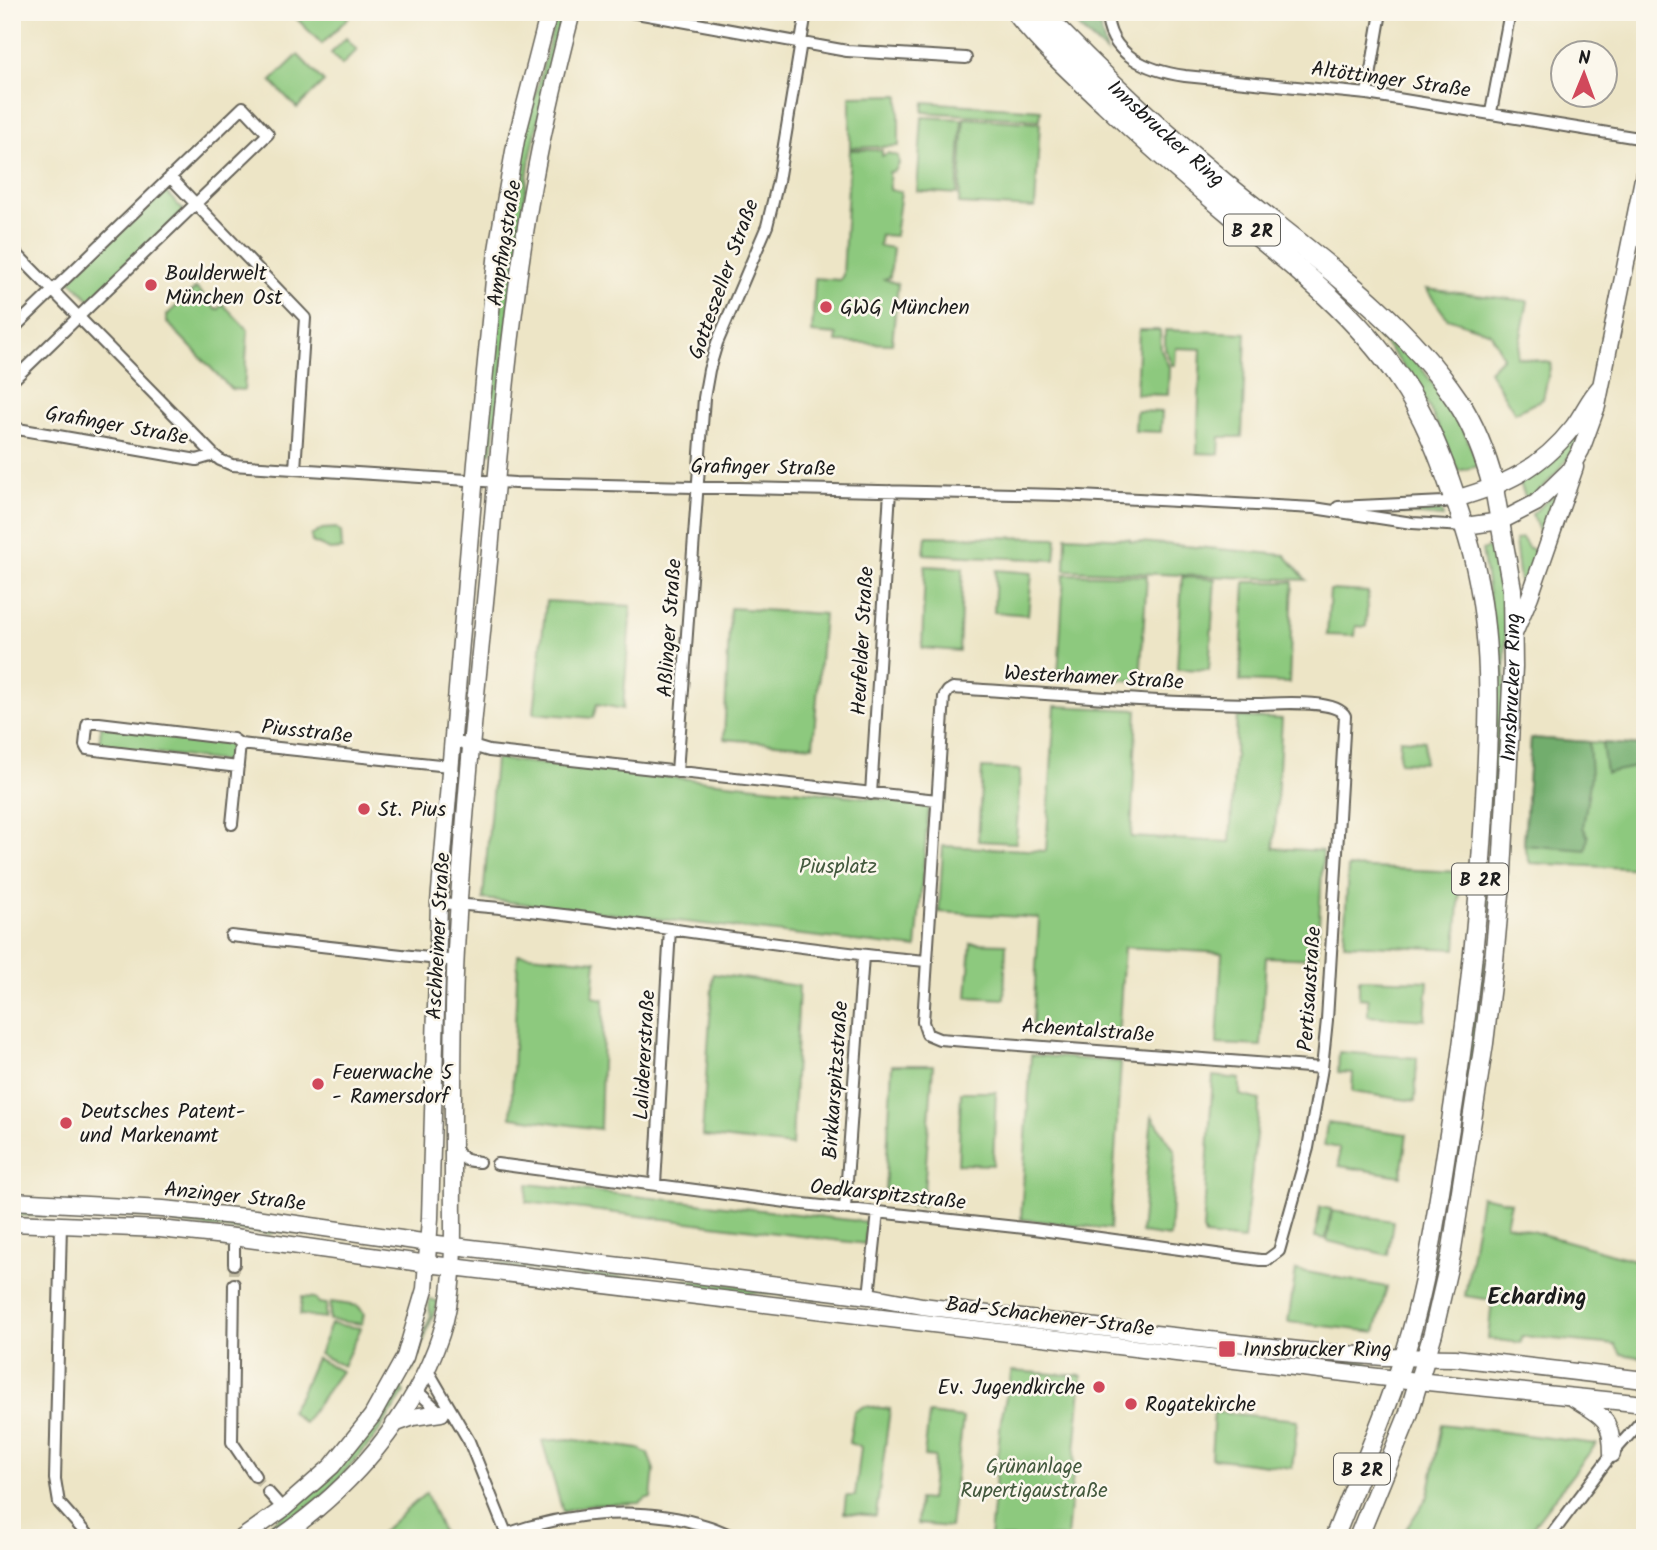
<svg xmlns="http://www.w3.org/2000/svg" width="1657" height="1550" font-family="Kalam,sans-serif">
<rect width="100%" height="100%" fill="#fbf7ec"/>
<filter id="ink" filterUnits="userSpaceOnUse"><feTurbulence type="fractalNoise" baseFrequency=".0143" numOctaves="2"/><feDisplacementMap in="SourceGraphic" scale="14" xChannelSelector="R" yChannelSelector="G"/><feConvolveMatrix kernelMatrix="1 2 1 2 8 2 1 2 1" color-interpolation-filters="sRGB"/></filter>
<filter id="wash" filterUnits="userSpaceOnUse"><feTurbulence type="fractalNoise" baseFrequency=".00686" numOctaves="4" result="noise"/><feDisplacementMap in="SourceGraphic" scale="28" xChannelSelector="R" yChannelSelector="G"/><feGaussianBlur stdDeviation="1.57" result="paint"/><feColorMatrix in="noise" values="0 0 0 0 0 0 0 0 0 0 0 0 0 0 0 0 0 1.4 0 .05"/><feComposite in="paint" operator="in"/></filter>
<g filter="url(#wash)">
<rect width="100%" height="100%" fill="#ede5c6"/>
<!-- green -->
<path fill="#8dc97e" stroke="#54724d" stroke-width="2" d="M290,12H354L322,44Z
M555,20L560,22L529,164L492,453H484L500,272L518,162Z
M346,38L357,50L342,65L331,53Z
M298,55L324,82L297,108L271,81Z
M899,95V146L850,148V96Z
M924,102L1041,110L1040,120L923,112Z
M922,117L962,119L957,194L917,191Z
M964,118L1040,123L1035,208L959,204Z
M850,150H882V156L888,153L898,156L899,164L895,171L889,172L890,190L901,192L895,236L881,235L879,246L893,248L890,277L884,279L898,284L892,344L836,342L837,335L812,333L815,278L840,280L843,275Z
M163,189L184,211L91,301L69,279Z
M196,288L215,308L219,309L223,304L248,330L244,390L231,389L167,322V315Z
M1426,289L1528,301L1517,357L1551,363L1543,399L1515,413L1489,371L1503,357L1491,333L1447,318Z
M1354,300L1414,358L1459,419L1479,466L1458,471C1445,442 1434,413 1417,386C1399,357 1373,331 1350,305Z
M1139,330H1160L1161,350L1169,367L1168,395L1136,394Z
M1165,330L1246,333L1242,437H1220L1219,454L1197,453L1201,349L1176,348L1175,365H1172L1165,349Z
M1136,411L1162,412L1161,432L1135,431Z
M1580,432L1582,436C1568,459 1551,485 1526,499L1520,483L1549,462L1575,434Z
M1562,487L1547,536L1540,533L1532,514Z
M1440,506L1443,517L1380,511L1381,509Z
M336,528L341,532L342,549L330,550L312,542L311,536L322,529Z
M926,536L1057,538L1055,560L924,554Z
M1066,536L1130,539V541L1285,555L1306,580L1065,570Z
M1522,538L1528,547L1541,554L1522,599L1515,540Z
M1497,545C1500,570 1504,595 1505,619C1507,693 1501,768 1496,842C1484,1002 1463,1164 1428,1321H1423L1479,976L1491,837L1492,615L1482,550Z
M925,566L963,568L959,651L922,648Z
M996,570L1032,573L1028,615L994,612Z
M1064,574L1147,576L1140,681L1058,676Z
M1182,577L1215,579L1209,670L1177,669Z
M1245,582H1293L1289,683L1240,681Z
M1330,590L1368,592L1366,627L1356,626L1355,636L1327,635Z
M546,601L631,606L623,709L597,704L593,718L534,713Z
M730,608L824,614L813,746L724,739Z
M1055,706L1137,710L1131,837L1230,842L1237,717L1282,719L1274,848L1323,851L1317,959L1266,957L1261,1046L1217,1044L1222,953L1124,947L1118,1040L1032,1035L1039,918L939,912L943,846L1046,851Z
M101,726L233,742L229,762L99,746Z
M1531,738L1645,746V869L1530,863L1524,845Z
M1400,739L1425,741L1424,763L1399,762Z
M495,759L929,804L916,948L483,899Z
M982,768L1020,770L1016,843L978,841Z
M1348,867L1461,872L1456,949L1344,944Z
M971,943L1006,944L1004,999L967,997Z
M518,954L596,961L593,997L604,999L600,1129L511,1117Z
M713,974L799,986L792,1146L702,1136Z
M1359,979L1428,981L1425,1020L1368,1016V999L1359,998Z
M1339,1052L1417,1058L1415,1101L1352,1092L1353,1073L1338,1072Z
M1031,1055L1121,1062L1110,1229L1021,1219Z
M892,1065H933L923,1206L898,1203L896,1192L885,1191Z
M1213,1076L1240,1079V1095L1260,1100L1244,1240L1205,1236L1203,1230Z
M961,1092H996L993,1165L958,1164Z
M1152,1116L1175,1151L1170,1237L1141,1233Z
M1327,1123L1407,1134L1401,1176L1339,1166V1148L1324,1145Z
M528,1184L867,1222L865,1244L526,1202Z
M1481,1196L1511,1202L1506,1224L1645,1263V1358L1621,1354L1615,1345L1522,1336L1521,1343L1488,1339L1492,1300L1465,1296Z
M1320,1207L1331,1209L1326,1239L1315,1237Z
M12,1208L152,1214L151,1217L81,1213L66,1216H12Z
M1332,1211L1393,1221L1388,1255L1327,1241Z
M172,1216L308,1232L305,1234L277,1231L269,1234L174,1223Z
M491,1262L672,1283L688,1280L860,1300L859,1303L755,1292L745,1295L491,1265Z
M1296,1270L1387,1287L1375,1332L1288,1322Z
M302,1297L315,1298L319,1303L327,1304L325,1318L300,1315Z
M429,1300L438,1301L413,1371L411,1369L430,1317Z
M331,1302L358,1306L364,1313L362,1324L329,1320Z
M887,1306L1368,1362V1365L1260,1353L1251,1355L886,1312Z
M331,1324L361,1328L343,1366L319,1354Z
M316,1358L341,1371L304,1423L290,1411L300,1395Z
M1012,1371L1082,1376L1067,1538H990L1001,1419Z
M401,1386L404,1393L373,1440L326,1493L266,1538H253L327,1481L366,1436L397,1387Z
M864,1406L890,1409L876,1516L844,1513L846,1496H855L861,1447L849,1443L854,1412Z
M1214,1412L1298,1420L1292,1468L1211,1458Z
M929,1414L963,1418L950,1527L917,1524L919,1499L930,1500L935,1457L924,1456Z
M1442,1424L1596,1444L1524,1538H1400L1428,1496Z
M569,1439L639,1449L648,1454L654,1470L651,1498H647L640,1503L588,1505L563,1512L542,1441Z
M426,1493L445,1538H375Z"/>
<!-- forest -->
<path fill="#72ad6d" stroke="#476444" stroke-width="2" d="M1067,12H1096L1107,53L1080,29Z
M1531,738L1589,742L1591,776L1583,827L1588,837L1586,850L1524,845Z
M1602,743L1645,746V765L1606,773Z"/>
</g>
<g filter="url(#ink)">
<g fill="none" stroke-linecap="round" stroke-linejoin="round">
<!-- street-tunnel -->
<path stroke="#c3bda4" stroke-width="10" stroke-dasharray="10 5" stroke-linecap="butt" d="M234,1264V1284
M255,1476L268,1492"/>
<defs>
<path id="street" d="M631,12L847,51L966,58
M1107,12C1107,55 1149,71 1185,76L1367,94L1645,139
M1367,94L1381,12
M1491,112L1510,12
M170,177L305,318L295,469
M12,249L214,455L220,460L232,465L515,483L1060,495L1314,508L1412,523L1465,526
M12,330L243,107L268,134L12,381
M12,428L197,460L214,455
M1338,507L1444,502L1455,499
M452,740L489,751L937,800
M238,767L87,749L85,745L87,726L88,723H99L233,739L240,744L449,766
M677,772L704,398L709,370L717,343L767,226L778,181L806,12
M871,794L890,491
M232,824L240,744
M439,903C602,914 763,947 926,961
M231,936L456,961
M453,1150L466,1160L479,1162
M497,1164L794,1203L1034,1229L1260,1260H1267L1279,1251L1308,1148L1322,1068L1327,1020L1345,716C1336,698 1273,704 1253,704C1153,703 1053,694 953,688L948,691L944,697L923,1022L927,1034L939,1039L1322,1068
M655,1184L670,929
M845,1208L863,956
M61,1224L55,1479L59,1503L90,1538
M234,1264V1237
M234,1284L232,1442L255,1476
M869,1296L878,1212
M427,1369L469,1441L508,1538
M416,1390L443,1415
M268,1492L283,1509
M506,1534C569,1512 643,1505 707,1526C717,1529 727,1534 737,1538
M1549,1538L1612,1454L1645,1417"/>
<path id="secondary" d="M1455,499C1505,485 1540,469 1573,427C1583,414 1588,400 1600,387
M1465,526L1501,521L1536,503L1569,471L1581,450L1597,406L1645,169
M1513,636L1530,596L1575,467
M12,1201L163,1209L255,1218L429,1243L796,1287L869,1296L922,1306L1155,1334L1308,1351L1384,1357L1455,1358L1645,1380
M12,1223L160,1229L234,1237L428,1264L1378,1377L1645,1404
M1573,1398C1602,1416 1612,1417 1612,1454
M394,1424L413,1417L441,1413
M242,1538L283,1509L332,1466L372,1416L405,1357L425,1289L430,1218L439,903L476,463L497,250L505,202L516,140L549,12
M279,1538C351,1488 413,1418 441,1334C457,1286 452,1233 453,1183C453,1105 452,1028 456,950C463,817 477,684 490,551C500,436 510,321 529,208C540,142 555,77 572,12"/>
<g id="primary">
<path d="M1334,1538C1361,1470 1391,1403 1411,1333C1430,1266 1439,1196 1450,1128C1466,1030 1477,931 1483,831C1488,745 1495,656 1476,570C1471,546 1463,522 1455,499"/>
<path id="s1" d="M1358,1538L1408,1416L1433,1333L1451,1255L1484,1043L1494,960L1502,872L1513,667L1512,589L1494,488"/>
</g>
<g id="highway">
<path d="M1017,12C1044,46 1075,74 1106,103C1147,142 1190,179 1233,215C1293,264 1356,314 1400,379C1425,415 1441,457 1455,499"/>
<path id="s2" d="M1040,12C1098,73 1159,130 1223,183C1304,250 1398,312 1457,400C1475,427 1486,457 1494,488"/>
</g>
</defs>
<!-- street casing -->
<use href="#street" stroke="#656258" stroke-width="14"/>
<!-- secondary casing -->
<use href="#secondary" stroke="#656258" stroke-width="19"/>
<!-- primary casing -->
<use href="#primary" stroke="#656258" stroke-width="21"/>
<!-- highway casing -->
<use href="#highway" stroke="#656258" stroke-width="24"/>
<!-- street -->
<use href="#street" stroke="#fff" stroke-width="10"/>
<!-- secondary -->
<use href="#secondary" stroke="#fff" stroke-width="16"/>
<!-- primary -->
<use href="#primary" stroke="#fff" stroke-width="18"/>
<!-- highway -->
<use href="#highway" stroke="#fff" stroke-width="21"/>
</g>
</g>
<!-- markers -->
<g fill="#d1495b" stroke="#fbf7ec" stroke-width="2.5">
<circle cx="151" cy="285" r="7"/>
<circle cx="826" cy="307" r="7"/>
<circle cx="364" cy="809" r="7"/>
<circle cx="318" cy="1084" r="7"/>
<circle cx="66" cy="1123" r="7"/>
<rect x="1218" y="1340" width="18" height="18" rx="3.5"/>
<circle cx="1099" cy="1387" r="7"/>
<circle cx="1131" cy="1404" r="7"/>
</g>
<g text-anchor="middle" stroke-width="5" stroke-linejoin="round" paint-order="stroke">
<!-- shield labels -->
<g fill="#fbf7ec" stroke="#5f5e5a" stroke-width="2">
<rect x="1224" y="214.5" width="56" height="31" rx="5"/>
<rect x="1452" y="863.5" width="56" height="31" rx="5"/>
<rect x="1334" y="1453.5" width="56" height="31" rx="5"/>
</g>
<g font-size="19" font-weight="bold" fill="#1c1c1c">
<text x="1252" y="237">B 2R</text>
<text x="1480" y="886">B 2R</text>
<text x="1362" y="1476">B 2R</text>
</g>
<!-- street labels -->
<g font-size="21" fill="#1c1c1c" stroke="#fbf7ec">
<text transform="translate(1391 79) rotate(8)" y="7">Altöttinger Straße</text>
<text dy="7" stroke="none"><textPath href="#s2" startOffset="175">Innsbrucker Ring</textPath></text>
<text transform="translate(504 243) rotate(-81)" y="7">Ampfingstraße</text>
<text transform="translate(723 279) rotate(-70)" y="7">Gotteszeller Straße</text>
<text transform="translate(117 425) rotate(10)" y="7">Grafinger Straße</text>
<text transform="translate(763 467) rotate(1)" y="7">Grafinger Straße</text>
<text transform="translate(669 628) rotate(-86)" y="7">Aßlinger Straße</text>
<text transform="translate(862 641) rotate(-87)" y="7">Heufelder Straße</text>
<text transform="translate(1094 677) rotate(3)" y="7">Westerhamer Straße</text>
<text dy="7" stroke="none"><textPath href="#s1" startOffset="870">Innsbrucker Ring</textPath></text>
<text transform="translate(307 731) rotate(6)" y="7">Piusstraße</text>
<text transform="translate(438 936) rotate(-87)" y="7">Aschheimer Straße</text>
<text transform="translate(1309 989) rotate(-86)" y="7">Pertisaustraße</text>
<text transform="translate(1088 1030) rotate(4)" y="7">Achentalstraße</text>
<text transform="translate(644 1055) rotate(-87)" y="7">Lalidererstraße</text>
<text transform="translate(835 1080) rotate(-86)" y="7">Birkkarspitzstraße</text>
<text transform="translate(888 1194) rotate(6)" y="7">Oedkarspitzstraße</text>
<text transform="translate(235 1196) rotate(6)" y="7">Anzinger Straße</text>
<text transform="translate(1050 1316) rotate(7)" y="7">Bad-Schachener-Straße</text>
</g>
<!-- poi labels -->
<g font-size="21" fill="#1c1c1c" stroke="#fbf7ec" text-anchor="start">
<text x="165" y="280">Boulderwelt<tspan x="165" dy="24">München Ost</tspan></text>
<text x="840" y="314">GWG München</text>
<text x="378" y="816">St. Pius</text>
<text x="332" y="1079">Feuerwache 5<tspan x="332" dy="24">- Ramersdorf</tspan></text>
<text x="80" y="1118">Deutsches Patent-<tspan x="80" dy="24">und Markenamt</tspan></text>
<text x="1243" y="1356">Innsbrucker Ring</text>
<text x="1085" y="1394" text-anchor="end">Ev. Jugendkirche</text>
<text x="1145" y="1411">Rogatekirche</text>
</g>
<!-- park labels -->
<g font-size="21" fill="#44593e" stroke="#fbf7ec">
<text x="838" y="873">Piusplatz</text>
<text x="1034" y="1473">Grünanlage<tspan x="1034" dy="24">Rupertigaustraße</tspan></text>
</g>
<!-- neighbourhood labels -->
<g font-size="23" font-weight="bold" fill="#1c1c1c" stroke="#fbf7ec">
<text x="1537" y="1304">Echarding</text>
</g>
</g>
<!-- margin -->
<rect width="1657" height="1550" fill="none" stroke="#fbf7ec" stroke-width="42"/>
<!-- north arrow -->
<g transform="translate(1584 74) rotate(1)"><circle r="33" fill="#fbf7ec" stroke="#a29f99" stroke-width="2"/>
<path d="M0-5L12 26L0 18L-12 26Z" fill="#d1495b"/>
<text y="-10" font-size="19" font-weight="bold" text-anchor="middle" fill="#1c1c1c">N</text>
</g>
</svg>
